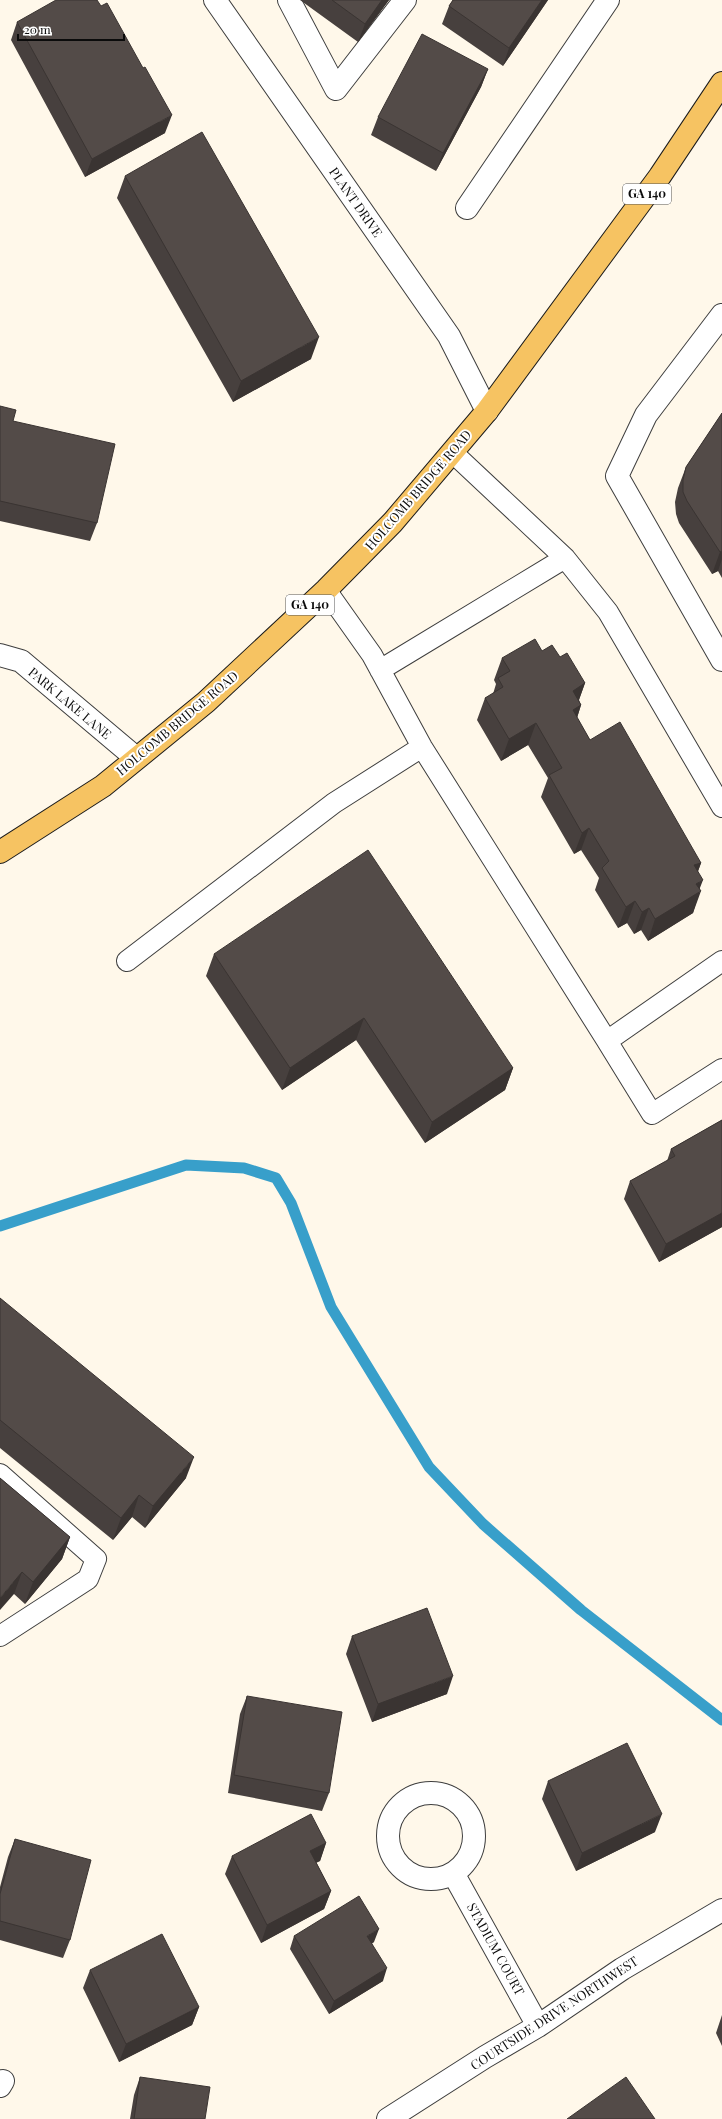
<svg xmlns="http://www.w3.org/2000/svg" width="722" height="2119" font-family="'Playfair Display',serif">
<rect width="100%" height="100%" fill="#fff8ea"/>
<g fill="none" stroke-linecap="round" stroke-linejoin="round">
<!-- stream -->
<path stroke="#389fca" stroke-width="11" d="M0,1226L186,1165L244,1168L276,1178L291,1203L331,1307L429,1467L483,1524L581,1610L722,1720"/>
<defs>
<path id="service" d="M452,452L565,558L608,612L722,807
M326,590L372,655L422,747L607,1041L722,961
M380,670L565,558
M127,961L334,803L422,747
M607,1041L652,1114L722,1069
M0,1474L96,1559L88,1579L0,1636"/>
<path id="minor" d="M215,0L449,336L487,411
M289,0L336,89L405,0
M467,208L608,0
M722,315L646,415L617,476L722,660
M0,655L21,661L136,758
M388 1836a43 43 0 1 1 86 0a43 43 0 1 1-86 0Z
M453,1873L538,2026
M0,2086L3,2081
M388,2119L485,2057L538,2026L622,1969L722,1910"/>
<path id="primary" d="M0,852L103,786L206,702L326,590L393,522L487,411L660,176L722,83"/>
</defs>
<!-- service casing -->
<use href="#service" stroke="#3e3e3e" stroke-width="22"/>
<!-- minor casing -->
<use href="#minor" stroke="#3e3e3e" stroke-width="24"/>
<!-- primary casing -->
<use href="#primary" stroke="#1c1c1c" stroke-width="24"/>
<!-- service -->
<use href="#service" stroke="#fff" stroke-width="20"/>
<!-- minor -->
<use href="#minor" stroke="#fff" stroke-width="22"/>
<!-- primary -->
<use href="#primary" stroke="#f6c362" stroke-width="22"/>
</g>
<!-- wall -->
<path fill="#47403e" d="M300,0H389L358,42Z
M453,0H548L503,66L442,24L449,6Z
M101,6L165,133L85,177L11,40L17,22Z
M488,69L481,87L436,171L371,135L378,117Z
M125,176L311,359L233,402L117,198Z
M0,406L13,421L97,523L90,541L0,521Z
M722,413V578L718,571L712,574L679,523L676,514L675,502L678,488L686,467Z
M542,651L560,657L585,683L579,700L581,705L577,718L590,740L701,863L698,871L700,889L693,913L648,941L641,930L634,934L627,923L618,928L595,890L599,878L581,850L574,854L541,797L548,778L528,745L501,761L477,720L485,698L493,694L496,684L494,680L502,658Z
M214,954L513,1068L505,1090L425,1143L356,1040L282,1090L206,976Z
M722,1120V1227L659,1262L624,1199L630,1181L667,1161L671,1149Z
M0,1298L186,1478L145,1528L132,1517L113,1540L0,1448Z
M0,1478L70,1537L62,1559L25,1604L14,1594Z
M352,1636L447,1694L372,1722L346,1654Z
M247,1696L329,1793L322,1811L228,1793L240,1714Z
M548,1781L655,1832L576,1871L542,1799Z
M15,1839L70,1940L63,1958L0,1940V1887L8,1857Z
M326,1843L320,1861L316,1862L331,1891L324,1909L261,1943L225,1874L232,1856Z
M294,1936L374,1942L372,1943L383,1981L329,2014L290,1949Z
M90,1970L199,2007L192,2025L119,2062L83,1988Z
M722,2015V2046L716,2033Z
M140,2077L205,2119H130L134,2095Z"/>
<!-- shaded-wall -->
<path fill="#3a3432" d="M382,0H389L358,42L365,24Z
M542,0H548L503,66L509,48Z
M488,69L481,87L436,171L443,153Z
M172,115L165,133L85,177L92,159Z
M319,337L311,359L233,402L241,381Z
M722,551V559L718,571L712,574L720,552Z
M585,683L577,705L573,691Z
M581,705L574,727L573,710Z
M536,723L528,745L501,761L509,739Z
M589,828L581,850L574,854L582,833Z
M701,863L693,885L694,865Z
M703,880L698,893L701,891L693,913L648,941L655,919L696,884Z
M635,901L627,923L618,928L626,907Z
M649,908L641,930L634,934L642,912Z
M364,1018L356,1040L282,1090L290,1068Z
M513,1068L505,1090L425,1143L432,1122Z
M722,1213V1227L659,1262L666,1244Z
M194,1457L186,1478L145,1528L153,1506Z
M139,1495L132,1517L113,1540L121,1518Z
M70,1537L62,1559L25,1604L33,1582Z
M22,1572L14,1594L0,1610V1598Z
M453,1676L447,1694L372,1722L378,1704Z
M662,1814L655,1832L576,1871L582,1853Z
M326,1843L320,1861L304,1869L310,1851Z
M331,1891L324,1909L261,1943L267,1925Z
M379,1929L374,1942L363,1949L367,1936Z
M387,1968L383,1981L329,2014L334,2001Z
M199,2007L192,2025L119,2062L126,2044Z"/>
<!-- building -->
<path fill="#534b48" stroke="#3a3432" d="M56,0H97L101,6L107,3L143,68L145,67L172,115L92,159L17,22Z
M332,0H382L365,24Z
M453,0H542L509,48L449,6Z
M422,34L488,69L443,153L378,117Z
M202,132L319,337L241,381L125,176Z
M0,406L16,410L13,421L115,444L97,523L0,501Z
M722,413V551L720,552L687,501L683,492V480L686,467Z
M535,639L542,651L552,645L560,657L567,653L585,683L573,691L581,705L573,710L590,740L620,722L701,863L694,865L703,880L696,884L701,891L655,919L649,908L642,912L635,901L626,907L602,868L609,861L589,828L582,833L549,775L562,768L536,723L509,739L485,698L503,687L498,678L510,671L502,658Z
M368,850L513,1068L432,1122L364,1018L290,1068L214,954Z
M722,1120V1213L666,1244L630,1181L675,1156L671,1149Z
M0,1298L194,1457L153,1506L139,1495L121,1518L0,1420Z
M0,1478L70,1537L33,1582L22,1572L0,1598Z
M427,1608L453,1676L378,1704L352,1636Z
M247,1696L342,1712L329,1793L234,1775Z
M627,1743L662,1814L582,1853L548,1781Z
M311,1814L326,1843L310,1851L331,1891L267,1925L232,1856Z
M15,1839L91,1860L70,1940L0,1921V1894Z
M359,1896L379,1929L367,1936L387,1968L334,2001L294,1936Z
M162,1934L199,2007L126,2044L90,1970Z
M140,2077L210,2087L205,2119H134Z
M626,2077L655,2119H567Z"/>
<g text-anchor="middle" stroke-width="4" stroke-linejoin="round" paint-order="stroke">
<!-- shield labels -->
<g fill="#fff" stroke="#545454" stroke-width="1">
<rect x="623" y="184" width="48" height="20" rx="3"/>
<rect x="286" y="595" width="48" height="20" rx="3"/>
</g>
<g font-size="12" font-weight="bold" fill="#0b0b0b">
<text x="647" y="198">GA 140</text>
<text x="310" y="609">GA 140</text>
</g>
<!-- street labels -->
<g font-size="13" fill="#0b0b0b" stroke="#fff">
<text transform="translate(356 202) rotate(55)" y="5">PLANT DRIVE</text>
<text transform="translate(418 490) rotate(-49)" y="5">HOLCOMB BRIDGE ROAD</text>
<text transform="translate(70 703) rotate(40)" y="5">PARK LAKE LANE</text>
<text transform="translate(177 723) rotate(-40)" y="5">HOLCOMB BRIDGE ROAD</text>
<text transform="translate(496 1949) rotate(61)" y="5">STADIUM COURT</text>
<text transform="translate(554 2013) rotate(-33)" y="5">COURTSIDE DRIVE NORTHWEST</text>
</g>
</g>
<!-- scale -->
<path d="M18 34v6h106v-6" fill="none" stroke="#0b0b0b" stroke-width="2"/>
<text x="24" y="34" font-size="12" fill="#0b0b0b" stroke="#ffffff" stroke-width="3" paint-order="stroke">20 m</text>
</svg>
